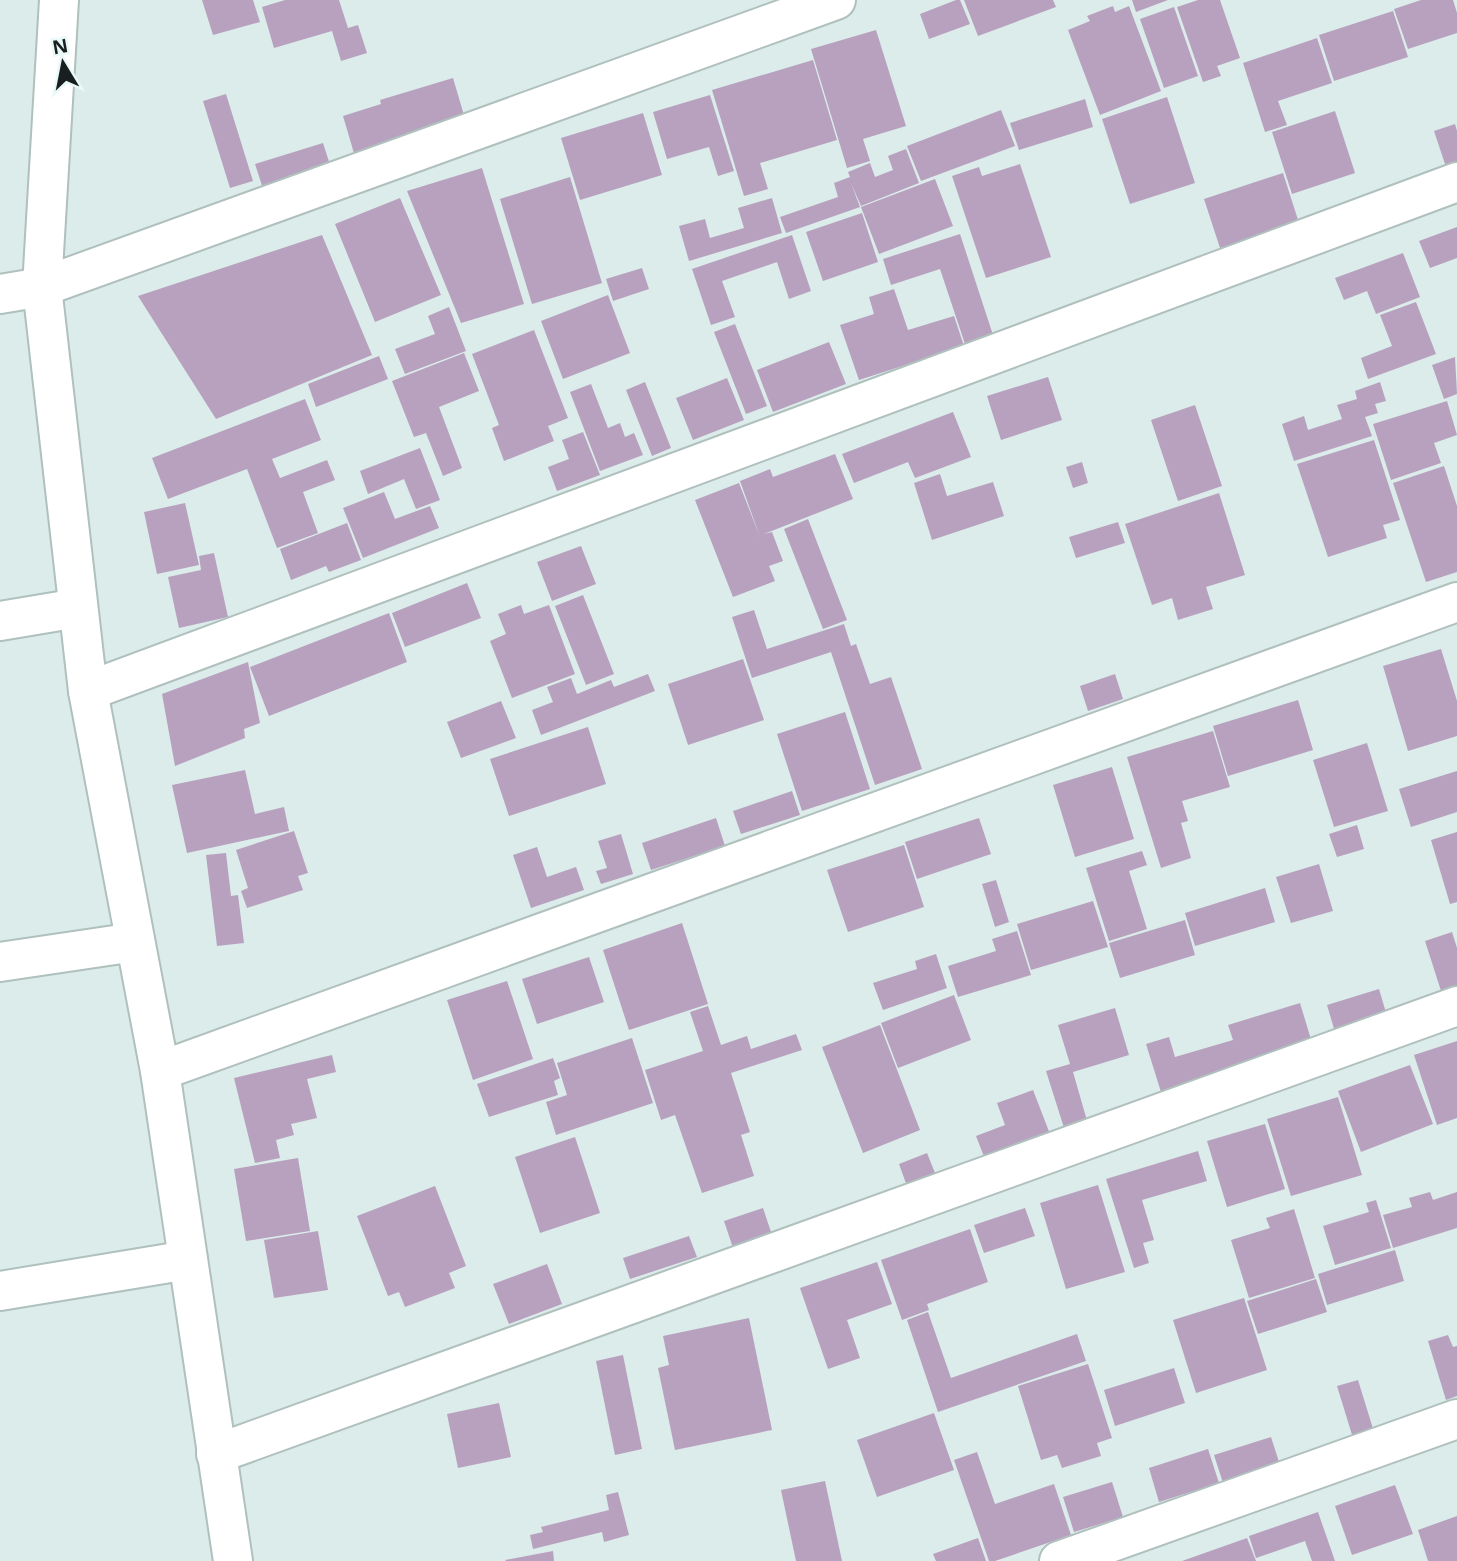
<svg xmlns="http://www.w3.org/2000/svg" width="1457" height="1561" font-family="'Noto Sans',sans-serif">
<rect width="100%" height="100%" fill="#dbecea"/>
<!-- building -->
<path fill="#b8a1be" d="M202,0H253L260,22L213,35Z
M285,0H339L348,28L358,25L367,53L341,61L332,31L274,48L262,7Z
M956,0H960L970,24L929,39L920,14Z
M964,0H1053L1056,7L978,36Z
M1132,0H1168L1136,12Z
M1198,0H1220L1240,58L1217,66L1221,76L1203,82L1177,7Z
M1421,0H1453L1457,13V33L1408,49L1394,9Z
M1113,6L1115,12L1129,6L1161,91L1100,115L1068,30L1090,21L1087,16Z
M1174,7L1198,76L1164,88L1140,19Z
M1393,11L1408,57L1334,81L1319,35Z
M876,30L906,126L863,139L870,161L847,168L811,49Z
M1317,38L1332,83L1278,101L1287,125L1265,132L1243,63Z
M813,60L837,140L760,163L768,189L744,196L712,90Z
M453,78L466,122L356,160L343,116L381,104L380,100Z
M226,94L253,181L230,188L203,101Z
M710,95L734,171L718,176L709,147L667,159L653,112Z
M1167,97L1195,183L1130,204L1102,119Z
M1085,99L1093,127L1019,150L1010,123Z
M1001,110L1015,146L921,181L907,146Z
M1335,111L1355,173L1292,194L1272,132Z
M643,113L662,175L580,200L561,138Z
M1455,124L1457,131V163L1446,167L1434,131Z
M323,143L333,174L265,195L255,164Z
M906,149L919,183L861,206L851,183L860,207L786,233L780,217L838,197L834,183L850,177L848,172L870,163L875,177L893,170L888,156Z
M1020,164L1051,257L986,278L952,176L979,167L982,176Z
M482,168L524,304L461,323L407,191Z
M1283,173L1299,223L1220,248L1204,199Z
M570,177L602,283L532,304L500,199Z
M935,179L953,226L879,254L861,207Z
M400,198L441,295L375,322L335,224Z
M772,198L782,233L689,261L679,226L705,219L710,238L744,228L738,208Z
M862,213L878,262L823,281L806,232Z
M1457,227V258L1430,268L1419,241Z
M960,234L993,335L965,344L940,269L891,285L883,259Z
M322,235L372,355L216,419L138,296Z
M792,235L811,291L789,299L777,262L722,281L735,317L711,325L692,269Z
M1403,253L1420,297L1376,314L1367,291L1344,300L1335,278Z
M642,268L649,289L613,301L606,279Z
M894,289L908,330L954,316L964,346L859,380L840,325L874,314L869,297Z
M608,295L630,353L563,379L541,321Z
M1416,302L1436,354L1368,379L1361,358L1392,346L1380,315Z
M449,307L466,351L405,374L395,349L435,334L428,316Z
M735,324L767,406L746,414L714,332Z
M534,330L568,418L548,426L554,441L504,461L492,428L499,425L472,354Z
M829,342L846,384L773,412L757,370Z
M464,353L479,391L439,407L462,468L443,476L426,433L414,437L392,381Z
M379,356L388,379L316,407L308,384Z
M1455,357L1457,394L1444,399L1432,365Z
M1048,377L1062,420L1001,440L987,396Z
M727,378L744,420L693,440L676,398Z
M645,382L671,448L652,456L626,390Z
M1380,382L1386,401L1375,404L1378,413L1365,417L1372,436L1294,461L1282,424L1304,416L1308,430L1342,419L1337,405L1357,399L1355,391Z
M591,384L608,428L620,423L625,437L634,433L643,455L600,471L570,392Z
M305,399L321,440L272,459L280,478L327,460L335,480L303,492L318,533L277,548L247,469L168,499L152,458Z
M1447,401L1457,435L1434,443L1441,463L1391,480L1373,424Z
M1195,405L1222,486L1178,501L1151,420Z
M953,412L971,457L915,478L908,462L854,483L842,454Z
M583,432L600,475L557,491L548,467L569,459L562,440Z
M1374,440L1400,520L1383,525L1387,538L1328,557L1297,464Z
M420,448L440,500L416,509L404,479L368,494L360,471Z
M835,454L853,499L764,534L772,532L783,561L769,566L775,581L733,597L695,500L739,483L760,537L740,481L770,469L773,477Z
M1082,462L1088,483L1073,488L1066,467Z
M1444,466L1457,506V572L1426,582L1393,483Z
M940,474L947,496L993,482L1004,516L932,540L914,483Z
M384,492L395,519L430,506L439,528L363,558L343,508Z
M1219,493L1245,575L1206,587L1213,609L1178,620L1172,598L1152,605L1125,524Z
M185,503L199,565L157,574L144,512Z
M808,519L847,620L823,629L784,529Z
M1118,522L1125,543L1076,558L1069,537Z
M347,523L361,560L329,572L326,566L291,580L280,549Z
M581,546L596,584L552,601L537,562Z
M214,553L228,617L179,628L168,577L201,570L199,556Z
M467,583L481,618L405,647L392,613Z
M583,595L614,674L586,685L555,606Z
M521,605L524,614L549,605L575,674L512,698L490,641L506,634L498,614Z
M754,610L767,649L844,624L851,646L856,644L870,684L891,677L922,769L875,785L831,652L752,678L732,617Z
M389,613L407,662L269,716L250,667Z
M1441,649L1457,701V736L1408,751L1383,666Z
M743,659L764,720L688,745L668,684Z
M248,662L260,723L244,729L245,738L175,766L162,694Z
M648,674L655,691L541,735L532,710L553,702L547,687L571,678L577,694L611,680L614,687Z
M1115,674L1123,699L1088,711L1080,686Z
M1298,700L1313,750L1228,776L1213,726Z
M501,701L516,738L461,758L447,722Z
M845,712L870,789L802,811L777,734Z
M588,727L606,784L509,816L490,759Z
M1213,731L1230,787L1182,801L1188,821L1181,823L1191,858L1161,868L1127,757Z
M1367,743L1388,811L1334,827L1313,760Z
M1112,767L1134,839L1075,857L1053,785Z
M245,770L255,814L284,807L289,831L187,853L172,785Z
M1457,771V812L1411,827L1399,789Z
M792,791L800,815L741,834L733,811Z
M716,818L725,846L651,870L642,843Z
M979,818L991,854L917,879L905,842Z
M1357,825L1364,849L1337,857L1329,834Z
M294,831L308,873L298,876L303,890L247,908L241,891L248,888L236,850Z
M1457,832V902L1450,904L1431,840Z
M621,834L633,874L601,884L596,871L607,868L598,841Z
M904,845L924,907L848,932L827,870Z
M537,847L547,877L576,867L584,890L531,908L513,855Z
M1142,851L1147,865L1129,871L1147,929L1109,941L1086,868Z
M226,853L231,896L238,895L244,943L217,946L206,855Z
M1319,864L1333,911L1291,923L1276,877Z
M996,880L1009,922L995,927L982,884Z
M1265,888L1275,922L1195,946L1185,913Z
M1093,901L1108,947L1031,970L1017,924Z
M1185,920L1195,955L1120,978L1109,943Z
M682,923L708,1004L629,1030L603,950Z
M1017,931L1031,975L958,997L948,966L996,951L992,939Z
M1452,932L1457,948V990L1442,994L1425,941Z
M936,954L947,988L883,1010L873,983L917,969L915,961Z
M589,957L604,1002L537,1024L522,979Z
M507,981L533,1059L473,1080L447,1000Z
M1379,989L1387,1016L1335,1032L1327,1005Z
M954,995L971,1040L898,1068L881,1023Z
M1300,1003L1313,1046L1161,1092L1146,1044L1169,1037L1175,1057L1233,1040L1228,1025Z
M708,1006L721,1045L747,1036L751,1049L796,1034L802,1050L731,1073L750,1132L741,1135L754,1176L702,1193L675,1115L661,1120L645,1070L703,1051L690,1012Z
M1115,1008L1129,1055L1073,1072L1088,1124L1065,1131L1046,1071L1070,1064L1058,1025Z
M880,1025L920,1130L863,1153L822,1047Z
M632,1038L653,1103L556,1135L546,1102L567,1095L557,1063Z
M1457,1041V1118L1437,1125L1414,1055Z
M332,1055L336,1072L307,1079L317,1118L291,1124L294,1135L276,1140L280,1158L255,1163L234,1078Z
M553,1058L560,1078L554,1081L558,1095L489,1117L477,1084Z
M1410,1065L1433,1124L1361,1152L1338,1091Z
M1033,1090L1050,1134L985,1159L976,1136L1005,1125L997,1103Z
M1338,1097L1362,1175L1291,1196L1267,1119Z
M1265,1124L1285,1189L1227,1207L1207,1141Z
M575,1137L600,1213L540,1233L515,1157Z
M1198,1151L1207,1181L1142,1200L1154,1240L1143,1243L1149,1263L1134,1268L1106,1179Z
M927,1153L937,1178L908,1189L899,1164Z
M298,1158L310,1231L246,1241L234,1169Z
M1098,1185L1125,1272L1066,1289L1040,1203Z
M435,1186L466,1266L449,1273L455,1288L405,1307L399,1292L388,1296L357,1216Z
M1430,1192L1433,1200L1457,1192V1228L1393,1248L1383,1215L1412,1207L1409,1198Z
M1376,1200L1391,1248L1335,1265L1323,1226L1369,1212L1366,1203Z
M763,1208L772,1235L733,1248L724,1221Z
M1025,1208L1035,1236L984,1253L974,1225Z
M1294,1209L1315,1278L1249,1298L1231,1240L1270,1228L1266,1218Z
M970,1229L988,1282L927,1304L929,1310L902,1320L881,1260Z
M318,1231L328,1290L274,1298L264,1240Z
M689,1236L697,1257L630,1279L623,1258Z
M1395,1250L1404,1281L1327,1305L1318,1274Z
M877,1262L892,1304L847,1320L860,1358L828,1369L800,1288Z
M547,1264L562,1304L509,1324L493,1284Z
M1316,1279L1327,1312L1258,1334L1247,1301Z
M1244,1298L1267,1370L1196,1393L1173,1320Z
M928,1312L951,1378L1077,1334L1086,1361L938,1412L907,1320Z
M749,1318L772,1430L675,1450L658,1368L669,1365L663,1336Z
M1448,1335L1453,1347L1457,1346V1396L1446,1400L1428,1341Z
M623,1355L642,1449L615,1455L596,1361Z
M1088,1364L1112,1438L1097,1443L1101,1456L1062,1468L1057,1455L1041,1460L1018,1386Z
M1174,1368L1185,1403L1115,1426L1104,1390Z
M1358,1380L1374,1432L1353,1438L1337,1386Z
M499,1403L511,1457L458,1468L447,1414Z
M934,1413L954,1470L877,1497L857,1440Z
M1271,1437L1280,1465L1223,1483L1214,1455Z
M1208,1449L1219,1483L1159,1502L1149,1468Z
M977,1452L995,1504L1054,1484L1071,1535L995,1561H989L954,1460Z
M825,1481L842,1561H796L781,1490Z
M1112,1482L1123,1517L1074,1532L1063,1497Z
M1395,1485L1413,1534L1352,1555L1335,1506Z
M618,1492L629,1535L604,1542L602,1532L533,1549L530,1535L543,1532L541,1527L609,1510L606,1495Z
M1318,1512L1335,1561H1312L1305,1541L1256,1558L1249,1536Z
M1457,1516V1561H1428L1418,1530Z
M978,1538L986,1561H936L933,1554Z
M1247,1538L1256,1561H1182Z
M553,1551L554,1561H506L505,1560Z"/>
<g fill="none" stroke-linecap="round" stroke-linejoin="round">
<defs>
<path id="minor" d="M0,294L42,287L836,0
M0,621L78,608
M88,691L1457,182
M0,962L135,942
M160,1071L1457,602
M0,1291L188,1260
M216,1454L1457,1006
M1059,1561L1457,1419"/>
<path id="major" d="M59,0L42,287L88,691L160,1071L233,1561"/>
</defs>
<!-- minor casing -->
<use href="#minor" stroke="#afc0bd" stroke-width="42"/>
<!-- major casing -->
<use href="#major" stroke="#afc0bd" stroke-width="42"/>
<!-- minor -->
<use href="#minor" stroke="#fff" stroke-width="38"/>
<!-- major -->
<use href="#major" stroke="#fff" stroke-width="38"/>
</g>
<!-- north arrow -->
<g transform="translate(63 63) rotate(350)" stroke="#e8f9f7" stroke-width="5" paint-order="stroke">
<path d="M0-5L12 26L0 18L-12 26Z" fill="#181f1e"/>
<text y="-10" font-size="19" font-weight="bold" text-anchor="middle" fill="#181f1e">N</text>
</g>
</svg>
